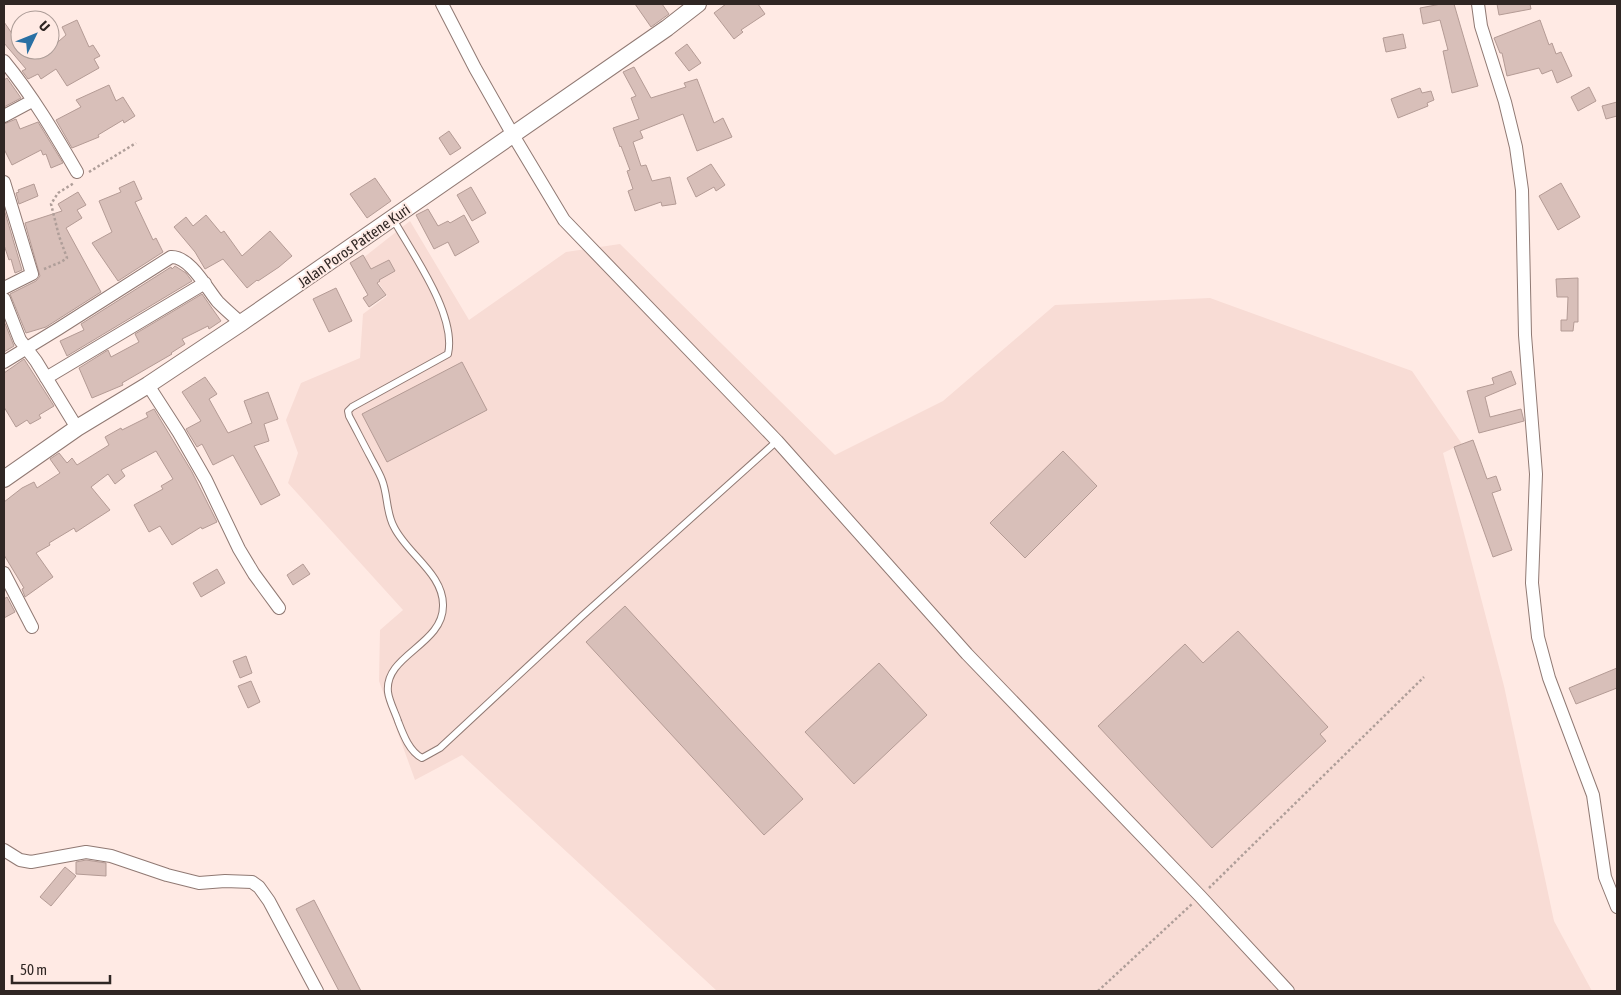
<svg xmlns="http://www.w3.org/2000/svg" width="1621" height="995" font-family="'Asap Condensed',sans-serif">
<rect width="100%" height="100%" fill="#ffeae4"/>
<!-- built -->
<path fill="#f8dcd5" d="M410,221L469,320L566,252L620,244L835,455L943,401L1055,305L1210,298L1412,371L1462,444L1443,453L1504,686L1554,921L1592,991H717L462,755L415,780L379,681L380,630L403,610L288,483L298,453L286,420L301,383L360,358L363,314L387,296L363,258Z"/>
<!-- building -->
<path fill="#d8bfb9" stroke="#b49b95" d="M635,4H662L669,14L651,27Z
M726,4H758L765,14L741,30L743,32L734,39L714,13Z
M1441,4H1454L1478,86L1452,93L1443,51L1448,50L1440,20L1423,24L1420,8Z
M1497,4H1530L1531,9L1499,15Z
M77,20L89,47L93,45L100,56L94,59L99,68L67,86L56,69L41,79L38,74L28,79L22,71L26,69L4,43V22L20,45V50H31L38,59L66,35L62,27Z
M1540,20L1549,45L1552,43L1556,54L1561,52L1572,76L1557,83L1552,70L1542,74L1539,68L1507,76L1502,53H1500L1494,38Z
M1403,34L1406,48L1386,52L1383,38Z
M687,44L701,63L689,71L675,53Z
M634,67L651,98L686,87L684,83L697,79L714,123L723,118L732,137L697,151L683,114L640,131L643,138L633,142L641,166L646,165L652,181L670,177L676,204L662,206L661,202L635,211L628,191L633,189L627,171L630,170L621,146L620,147L613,128L639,119L631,98L636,96L623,72Z
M7,78L21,98L4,107V80Z
M109,85L116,101L123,97L135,116L124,123L123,120L98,135L99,137L72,148L56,120L81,107L76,100Z
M1589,87L1596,101L1578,111L1571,97Z
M1420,88L1422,93L1431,91L1434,100L1427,103L1428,106L1398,118L1391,99Z
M1617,102V116L1606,119L1602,106Z
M16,119L20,129L38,122L63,163L51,168L46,154L43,155L41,150L12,165L4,149V124Z
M449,131L461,148L450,155L439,138Z
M711,164L725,185L716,191L714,187L696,197L687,178Z
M375,178L391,201L367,218L350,194Z
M134,181L142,199L135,202L153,240L156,238L163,252L118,281L92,243L112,232L99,201L121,192L119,188Z
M1561,183L1580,217L1558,230L1539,196Z
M34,184L38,196L19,204L16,193L19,192L18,190Z
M471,187L486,213L472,221L457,195Z
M78,192L86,205L77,210L82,218L66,228L101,292L46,327L26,333L10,294L36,281L40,276L25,223L62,211L58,204Z
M4,209L22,270L15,273L11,259L9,260L4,245Z
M428,209L438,226L448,221L450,223L464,215L479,242L455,256L448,242L434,249L416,215Z
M206,215L221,233L224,231L242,256L270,231L292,256L279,267L258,281L257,280L247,288L223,259L205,269L195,252L174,227L186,217L193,226Z
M363,255L371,269L389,260L395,271L379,280L380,281L377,283L386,295L369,307L363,298L368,295L350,263Z
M175,266L186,273L192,281L67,356L60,341L84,330L81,324L171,267L172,269Z
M1578,278V322H1574L1573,331H1561V320H1567L1568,297H1557L1556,279Z
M336,288L352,321L329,332L313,299Z
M202,294L221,321L209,329L208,326L182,339L185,344L171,353L172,354L122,383L123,385L92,398L79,368L108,350L111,357L139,342L135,334Z
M4,321L14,346L4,352Z
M24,359L54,406L39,415L41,418L30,424L27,420L16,427L4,407V373Z
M462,362L487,410L387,462L362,414Z
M1511,371L1516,384L1485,397L1490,417L1521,409L1524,421L1479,433L1467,391L1494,384L1492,378Z
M205,377L217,394L209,399L228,433L252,423L244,401L268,392L278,419L264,424L269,441L254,446L280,495L261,505L233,455L213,465L202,444L197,447L186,429L201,421L182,392Z
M154,409L192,472L217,522L202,529L201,527L172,545L160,526L149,532L134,505L163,489L161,486L173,479L156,451L121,470L125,476L115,484L108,474L91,487L110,510L76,532L74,528L49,543L50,545L36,553L53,577L25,597L22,589L24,588L4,555V502L22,488L34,482L37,488L60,473L50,459L59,453L67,463L72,458L77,465L109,445L105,437L121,428L122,430L148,417L146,413Z
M1473,440L1487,479L1496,476L1501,490L1492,493L1512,550L1493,557L1454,447Z
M1063,451L1097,486L1025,558L990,523Z
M303,564L310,574L293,585L287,575Z
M217,569L225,583L201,597L193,583Z
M7,597L15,612L4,618V599Z
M625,606L803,799L764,835L586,642Z
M1238,631L1328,727L1320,734L1326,741L1212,848L1098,726L1185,644L1203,663Z
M246,656L252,673L240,678L233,661Z
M879,663L927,715L854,784L805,732Z
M1617,668V688L1576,704L1569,688Z
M251,681L260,702L248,708L238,686Z
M86,860L106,863V876L76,874V862Z
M65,867L76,876L51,906L40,897Z
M314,900L361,991H339L296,909Z"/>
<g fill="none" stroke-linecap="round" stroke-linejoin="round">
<defs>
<path id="service" d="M393,219C412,253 457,315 448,354L352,407L348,411L349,416C356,429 363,443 370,456C374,464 379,472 382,480C388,495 386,513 394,527C407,554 444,574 443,606C443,645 384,655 388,692C389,701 395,712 398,721C403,734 409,751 422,758L440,748L581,617L777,441"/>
<path id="minor" d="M442,4L475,68L513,135L564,220L777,441L967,654L1200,896L1288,991
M1478,4L1481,26L1505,102L1516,147L1522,190L1525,335L1536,474L1532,583L1538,637L1549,678L1593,795L1605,877L1617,907
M4,61C32,95 55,134 77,172
M4,116L32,101
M4,182L32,274L4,288
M4,299L20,340L36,361L77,428
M4,362L58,329L171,257C190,256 207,289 218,302C225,309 233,316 241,323
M46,378L205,283
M148,385L179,433L206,480L239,549L254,574L279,608
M4,573L32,627
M4,850L20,860L31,862L86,852L111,856L167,875L199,883L225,881L252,882L259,887L269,901L317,991"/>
<path id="tertiary" d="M4,479L77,428L148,385L241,323L667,28L698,4"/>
</defs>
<!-- service casing -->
<use href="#service" stroke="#907973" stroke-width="8"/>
<!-- minor casing -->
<use href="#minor" stroke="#907973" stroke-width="14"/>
<!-- tertiary casing -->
<use href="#tertiary" stroke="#907973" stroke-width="18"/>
<!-- path -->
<path stroke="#af9e99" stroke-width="2.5" stroke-dasharray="2.5 2.5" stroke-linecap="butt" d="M89,172L136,143
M44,269L61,262L67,258L59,236L51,204L58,193L74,183
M1209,888L1424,677
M1098,991L1192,904"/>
<!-- service -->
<use href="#service" stroke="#fff" stroke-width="6"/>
<!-- minor -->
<use href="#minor" stroke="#fff" stroke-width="12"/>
<!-- tertiary -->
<use href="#tertiary" stroke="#fff" stroke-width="16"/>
</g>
<g text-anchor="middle" stroke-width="4" stroke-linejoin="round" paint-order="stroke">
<!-- street labels -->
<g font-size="15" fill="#2f2623" stroke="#ffeae4">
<text transform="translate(354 246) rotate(-35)" y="5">Jalan Poros Pattene Kuri</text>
</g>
</g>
<!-- border -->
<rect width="1621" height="995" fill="none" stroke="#2f2623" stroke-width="10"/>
<!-- north arrow -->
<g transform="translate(35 35) rotate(47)"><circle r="24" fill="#ffeae4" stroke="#ac9c97"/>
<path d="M0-4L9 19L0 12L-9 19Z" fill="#2970a4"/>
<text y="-8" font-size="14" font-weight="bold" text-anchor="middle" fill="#2f2623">U</text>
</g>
<!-- scale -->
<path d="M12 975v8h98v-8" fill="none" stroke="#2f2623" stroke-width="2.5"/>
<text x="20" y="975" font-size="15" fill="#2f2623" stroke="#ffeae4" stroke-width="4" paint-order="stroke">50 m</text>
</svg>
